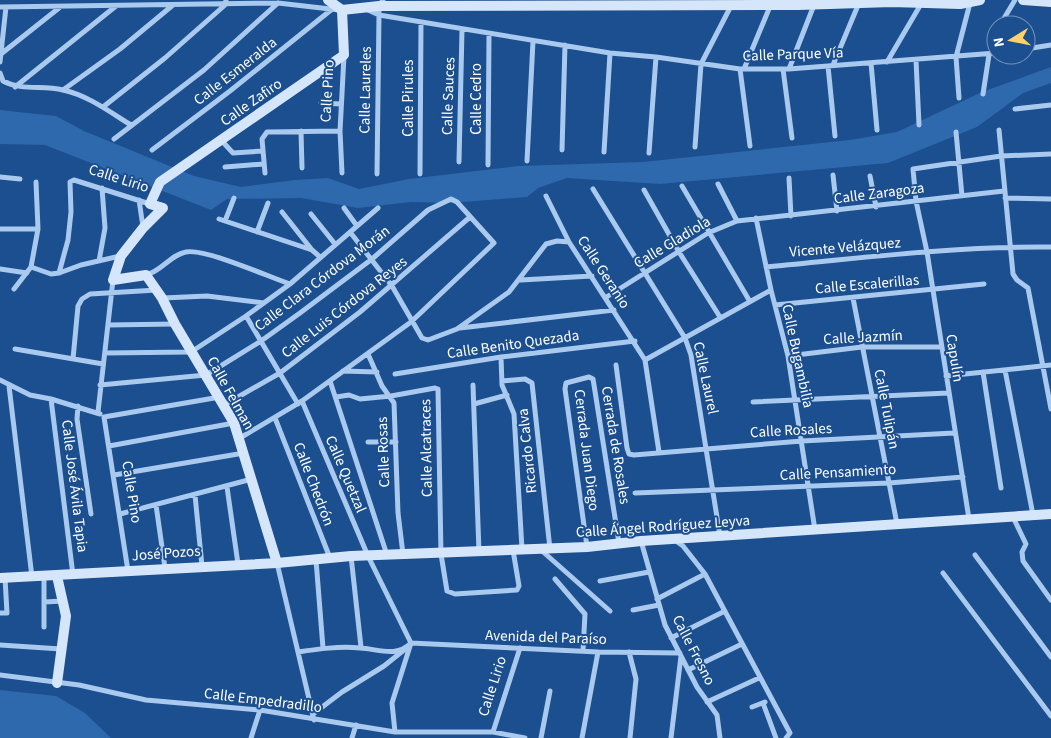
<svg xmlns="http://www.w3.org/2000/svg" width="1051" height="738" font-family="'Source Sans 3',sans-serif">
<rect width="100%" height="100%" fill="#1b4f8f"/>
<!-- green -->
<path fill="#2e69ad" d="M1051,67V83L1023,93L977,127L888,163L660,184L567,178L538,188L527,197L450,203L411,202L358,208L301,198L227,199L211,210L45,145L0,144V110L56,116L84,131L194,176L241,187L295,180L328,178L359,189L409,179L519,166L643,162L850,140L897,132L982,92Z
M0,690L56,696L85,713L111,738H0Z"/>
<g fill="none" stroke-linecap="round" stroke-linejoin="round">
<!-- street -->
<path stroke="#a9c9ee" stroke-width="5" d="M0,7L278,3L339,10
M368,10L379,15L610,53L656,57L740,69H789L996,53
M1000,25L1015,0
M995,33L996,31
M1026,49L1051,45
M1,54L59,8
M916,60L919,125
M0,62L6,7
M887,62L921,4
M871,63L877,130
M833,65L859,3
M828,66L835,136
M740,69L750,146
M744,69L771,4
M783,69L792,138
M789,69L814,5
M0,73L3,81C22,91 42,85 63,90C87,95 110,112 131,125
M15,87L116,6
M63,90L120,49L173,5
M983,94L989,55
M959,98L956,57L970,3
M321,103L341,104
M103,107L165,58L225,5L226,0
M1015,109L1051,105
M999,130L1013,274L1017,280L1028,288L1051,409
M301,131L302,168
M956,132L962,196
M114,139L204,70L278,3
M221,140L233,153L263,151
M695,147L701,64L732,4
M152,150L230,91L331,10
M562,150L565,45
M604,152L610,53
M649,153L656,57
M527,161L533,41
M459,162L462,30
M488,165L489,34
M225,167L264,164
M265,173L262,139L267,132L340,131
M342,173L340,131L344,56
M377,174L379,15V6L383,0
M420,174L421,22
M833,175L837,211
M870,176L876,207
M0,177L20,179
M789,178L791,216
M718,184L737,221
M682,186L749,300
M593,189L685,338L691,355L720,536
M644,190L679,252L720,317
M546,196L569,242L645,360L659,452
M1005,198L1051,199
M139,200L143,227
M344,208L357,226
M282,212L312,250
M311,214L335,244
M756,218L771,290L788,356L815,530
M219,219L312,250L320,257
M225,221L234,198
M0,229H38
M257,232L268,203
M350,232L392,286L422,338L428,340L457,329L509,292L546,244L557,241L569,242
M99,261L105,228L102,188
M31,267L51,274L59,273L81,265L120,256
M766,267C861,258 956,246 1051,247
M0,269L27,273
M59,273L68,240L71,212L70,182L74,180L150,204
M146,275C162,271 170,255 186,252C205,248 269,277 290,284
M521,280L592,276
M14,289L31,267L38,229L36,182
M163,298L207,296L264,303
M605,298L708,233L737,221L1004,191
M853,298L897,524
M775,305L984,284
M246,316L298,404
M108,325L175,324
M460,328L614,310
M15,349L103,364
M105,353L191,352L246,316L290,284L378,208
M368,354L382,386L394,403L398,513L403,554
M788,356L862,347H941
M501,357L502,385L514,414L522,549
M73,359L78,306L82,299L90,294L157,290
M645,360L771,290
M616,365L627,448L629,454L634,455L802,441L954,433
M1005,370L1033,515
M343,371L377,372
M983,372L1001,488
M395,374L501,357L635,341
M946,376L1051,365
M0,380L30,395L51,399L100,414
M330,381L387,555
M502,381L525,379L532,383L550,549
M100,385L206,375L261,341L300,313L372,259L428,210L451,199L457,202L494,243L411,322L302,401L240,438
M473,385L479,552
M9,386L32,577
M336,397L349,395L360,399L391,396L435,388L438,389L441,554L447,591L455,594L517,590L519,586L513,550
M51,399L73,575
M302,401L368,556L411,643
M753,402L948,393
M474,404L507,395
M224,405L280,373L360,312L470,217
M78,406L77,419L91,514
M98,412L113,280
M104,417L128,571
M104,417L220,397
M275,418L330,558
M368,442H396
M109,446L234,423
M114,475L244,453
M227,487L238,564
M635,493L889,483L963,477
M195,495L202,566
M156,505L165,568
M120,514L252,479
M1013,517L1026,544L1022,552L1023,561L1051,600
M969,519L927,252L916,201L913,169L1001,156L1051,154
M641,541L665,625L697,687L717,715L720,738
M676,541L683,546L705,574L790,733L786,738
M587,547L565,389L566,383L589,377L593,379L594,385L619,543
M541,550L610,611
M975,555L1051,657
M351,556L361,647
M316,560L323,648
M277,563L314,720
M943,573L1051,716
M44,577V627
M555,579L585,614L583,651
M600,581L649,572
M657,599L705,574
M44,602L64,601
M633,610L659,605
M0,613H7L5,578
M671,638L725,611
M411,643L598,652L680,653
M0,645L61,649
M298,652C318,649 339,646 360,648C379,649 396,658 411,643
M629,652L636,679L630,738
M688,670L742,644
M0,675L79,685L146,700L260,710L395,732H493L525,738
M707,702L759,678
M763,703L776,738
M752,707L765,702
M313,714L342,692L384,666L404,650
M395,732L392,703L411,643
M493,732L520,648
M251,738L260,710
M352,738L356,725
M541,738L550,691
M582,738L598,652
M671,738L681,656"/>
<!-- secondary -->
<path stroke="#d6e6fa" stroke-width="10" d="M328,0L342,10
M1023,0L1051,2
M342,10L379,6L798,5L892,2L960,4L980,0
M113,280L121,256L143,228L163,208L150,204L160,182L344,55L342,10
M113,280L146,275L162,298L175,324L234,423L277,563
M0,578L277,563L351,556L587,547L641,541L1051,514
M57,683L66,616L57,576"/>
</g>
<g text-anchor="middle" stroke-width="4" stroke-linejoin="round" paint-order="stroke">
<!-- street labels -->
<g font-size="15" fill="#fff" stroke="#1b4f8f">
<text transform="translate(793 54) rotate(-2)" y="5">Calle Parque Vía</text>
<text transform="translate(235 71) rotate(-38)" y="5">Calle Esmeralda</text>
<text transform="translate(365 90) rotate(-89)" y="5">Calle Laureles</text>
<text transform="translate(327 91) rotate(-87)" y="5">Calle Pino</text>
<text transform="translate(448 96) rotate(-88)" y="5">Calle Sauces</text>
<text transform="translate(408 98) rotate(-90)" y="5">Calle Pirules</text>
<text transform="translate(476 99) rotate(-90)" y="5">Calle Cedro</text>
<text transform="translate(251 102) rotate(-35)" y="5">Calle Zafiro</text>
<text transform="translate(119 178) rotate(18)" y="5">Calle Lirio</text>
<text transform="translate(879 193) rotate(-7)" y="5">Calle Zaragoza</text>
<text transform="translate(672 242) rotate(-31)" y="5">Calle Gladiola</text>
<text transform="translate(845 247) rotate(-5)" y="5">Vicente Velázquez</text>
<text transform="translate(604 272) rotate(57)" y="5">Calle Geranio</text>
<text transform="translate(322 278) rotate(-37)" y="5">Calle Clara Córdova Morán</text>
<text transform="translate(867 284) rotate(-5)" y="5">Calle Escalerillas</text>
<text transform="translate(344 307) rotate(-38)" y="5">Calle Luis Córdova Reyes</text>
<text transform="translate(863 337) rotate(-3)" y="5">Calle Jazmín</text>
<text transform="translate(513 344) rotate(-8)" y="5">Calle Benito Quezada</text>
<text transform="translate(798 356) rotate(78)" y="5">Calle Bugambilia</text>
<text transform="translate(955 358) rotate(81)" y="5">Capulín</text>
<text transform="translate(706 378) rotate(78)" y="5">Calle Laurel</text>
<text transform="translate(231 393) rotate(61)" y="5">Calle Felman</text>
<text transform="translate(887 409) rotate(79)" y="5">Calle Tulipán</text>
<text transform="translate(791 430) rotate(-3)" y="5">Calle Rosales</text>
<text transform="translate(616 445) rotate(81)" y="5">Cerrada de Rosales</text>
<text transform="translate(426 448) rotate(-91)" y="5">Calle Alcatraces</text>
<text transform="translate(587 450) rotate(83)" y="5">Cerrada Juan Diego</text>
<text transform="translate(527 451) rotate(-96)" y="5">Ricardo Calva</text>
<text transform="translate(383 452) rotate(-92)" y="5">Calle Rosas</text>
<text transform="translate(838 472) rotate(-3)" y="5">Calle Pensamiento</text>
<text transform="translate(346 474) rotate(67)" y="5">Calle Quetzal</text>
<text transform="translate(314 484) rotate(69)" y="5">Calle Chedrón</text>
<text transform="translate(75 486) rotate(83)" y="5">Calle José Ávila Tapia</text>
<text transform="translate(132 492) rotate(81)" y="5">Calle Pino</text>
<text transform="translate(663 526) rotate(-4)" y="5">Calle Ángel Rodríguez Leyva</text>
<text transform="translate(166 553) rotate(-4)" y="5">José Pozos</text>
<text transform="translate(546 637) rotate(2)" y="5">Avenida del Paraíso</text>
<text transform="translate(694 650) rotate(63)" y="5">Calle Fresno</text>
<text transform="translate(492 686) rotate(-72)" y="5">Calle Lirio</text>
<text transform="translate(263 700) rotate(7)" y="5">Calle Empedradillo</text>
</g>
</g>
<!-- north arrow -->
<g transform="translate(1011 40) rotate(260)"><circle r="24" fill="#1b4f8f" stroke="#7695bc"/>
<path d="M0-4L9 19L0 12L-9 19Z" fill="#ffd166"/>
<text y="-8" font-size="14" font-weight="bold" text-anchor="middle" fill="#ffffff">N</text>
</g>
</svg>
